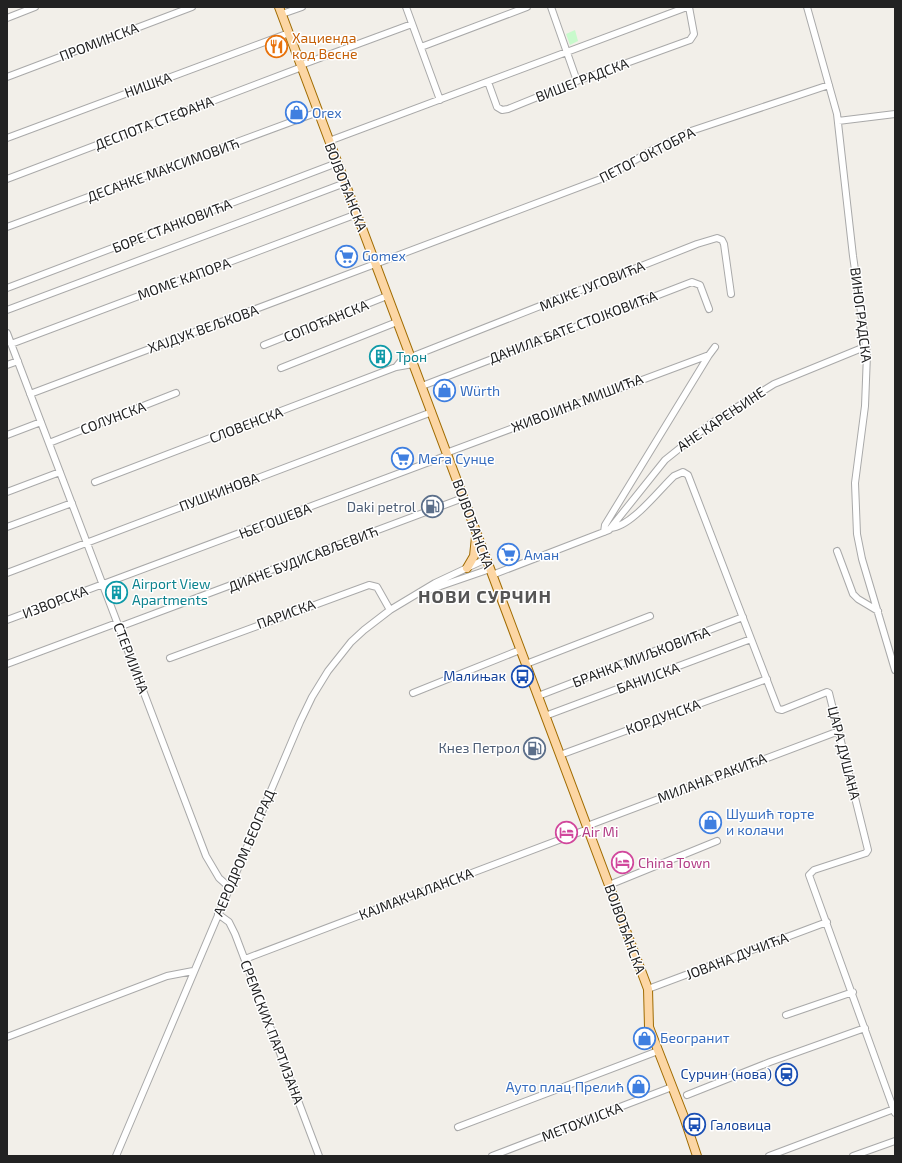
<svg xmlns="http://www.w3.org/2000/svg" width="902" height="1163" font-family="'Exo 2',sans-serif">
<rect width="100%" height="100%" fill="#f2efe9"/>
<!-- park -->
<path fill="#c8facc" d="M575,30L578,41L570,45L566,34Z"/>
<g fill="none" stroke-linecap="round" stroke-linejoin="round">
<defs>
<path id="minor" d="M406,7L440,100
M551,7L577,81
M807,7L837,114L853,256L867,354L865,406L855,483L857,534L862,559L895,670
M282,14L302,7
M7,18L35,7
M421,47L527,7
M301,65L412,24
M7,77L192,7
M488,82L497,107L502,110L508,109L577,81L690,40L694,34L689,7
M838,121L895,114
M7,138L289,33
M329,141L687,7
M7,179L302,67
M7,227L318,112
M7,288L337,163
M7,310L345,183
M7,333L206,856L219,878L229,887
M11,344L357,214
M264,345L387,296
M411,357L697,244L717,238L722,240L724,244L731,294
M7,365L18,361
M396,367L400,362L410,356
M281,368L397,322
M422,386L692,282L700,285L709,309
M30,394L606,177L654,149L691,131L829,85
M7,435L41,422
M49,443L176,393
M446,453L709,355L715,347
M95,482L396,367L413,364
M7,492L60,472
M7,527L72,503
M611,528C631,527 660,489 674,476L683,472L688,475L778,709L782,710L827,692L829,693L868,850L866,853L814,870L809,875L895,1113
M604,532L605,525L709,355
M837,551L853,594L858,599L878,611
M7,573L432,412
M492,575L609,530L665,460L710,424L774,384L867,346
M429,590L490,569
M7,620L448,455
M119,627L463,498
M170,658L369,585L377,587L390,610
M7,664L117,623
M526,664L650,616
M413,693L520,650
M538,696L743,617
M545,716L751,639
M560,755L767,679
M587,826L839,731
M609,885L717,841
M218,914L229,922L235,934L319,1156
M245,959L588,829
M648,989L827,922
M786,1015L853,992
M7,1037L167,976L193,971
M687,1095L770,1062L865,1028
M458,1127L658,1051
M116,1156L300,722L312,697L328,671L351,642L364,630L390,610L435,583L486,559
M492,1156L672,1087
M769,1156L894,1109
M853,1156L895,1141"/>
<path id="major" d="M279,7L648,989L649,1027L684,1117L697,1156
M467,568L474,556L476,537"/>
</defs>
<!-- minor casing -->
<use href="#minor" stroke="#a9a9a9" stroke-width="8"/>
<!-- major casing -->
<use href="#major" stroke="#a06b00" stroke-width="10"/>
<!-- minor -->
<use href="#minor" stroke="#fff" stroke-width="6"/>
<!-- major -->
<use href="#major" stroke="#fcd6a4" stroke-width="8"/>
</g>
<!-- icons -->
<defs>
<symbol id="restaurant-ring" viewBox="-11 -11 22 22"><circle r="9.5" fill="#fff" stroke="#e8710a" stroke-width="1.5"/><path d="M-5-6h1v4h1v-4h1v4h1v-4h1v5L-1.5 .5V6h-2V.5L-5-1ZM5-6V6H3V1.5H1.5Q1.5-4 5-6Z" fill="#e8710a"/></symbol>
<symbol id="shop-ring" viewBox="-11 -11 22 22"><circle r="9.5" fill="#fff" stroke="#3f7fe0" stroke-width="1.5"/><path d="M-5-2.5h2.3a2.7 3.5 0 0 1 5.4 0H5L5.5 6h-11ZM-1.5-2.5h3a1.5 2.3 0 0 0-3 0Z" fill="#3f7fe0"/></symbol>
<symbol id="supermarket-ring" viewBox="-11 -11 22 22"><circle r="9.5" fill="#fff" stroke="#3f7fe0" stroke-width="1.5"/><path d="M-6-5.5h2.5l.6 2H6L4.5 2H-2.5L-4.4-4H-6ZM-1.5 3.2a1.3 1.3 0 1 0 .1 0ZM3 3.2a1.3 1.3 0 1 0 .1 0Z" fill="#3f7fe0"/></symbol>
<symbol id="building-ring" viewBox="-11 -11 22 22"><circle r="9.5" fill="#fff" stroke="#0f9aa8" stroke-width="1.5"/><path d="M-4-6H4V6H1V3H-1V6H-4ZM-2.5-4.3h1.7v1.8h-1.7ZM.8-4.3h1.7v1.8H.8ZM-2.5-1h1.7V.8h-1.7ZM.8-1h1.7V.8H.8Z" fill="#0f9aa8"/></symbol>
<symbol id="fuel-ring" viewBox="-11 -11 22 22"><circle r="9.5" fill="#fff" stroke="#5c6f8a" stroke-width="1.5"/><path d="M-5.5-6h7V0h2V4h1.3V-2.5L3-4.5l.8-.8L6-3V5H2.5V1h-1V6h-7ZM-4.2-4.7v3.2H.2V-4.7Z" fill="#5c6f8a"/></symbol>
<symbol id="bus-ring" viewBox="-11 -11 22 22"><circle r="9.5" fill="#fff" stroke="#1a4fb4" stroke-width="1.5"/><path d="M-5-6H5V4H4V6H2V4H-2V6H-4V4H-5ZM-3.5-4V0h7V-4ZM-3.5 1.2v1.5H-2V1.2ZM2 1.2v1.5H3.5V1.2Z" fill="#1a4fb4"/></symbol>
<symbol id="hotel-ring" viewBox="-11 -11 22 22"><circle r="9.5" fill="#fff" stroke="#d1479c" stroke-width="1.5"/><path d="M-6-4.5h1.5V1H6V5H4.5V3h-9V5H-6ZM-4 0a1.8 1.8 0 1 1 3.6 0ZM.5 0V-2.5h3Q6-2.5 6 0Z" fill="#d1479c"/></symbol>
<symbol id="station-ring" viewBox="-11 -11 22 22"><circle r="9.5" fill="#fff" stroke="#1a4fb4" stroke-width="1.5"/><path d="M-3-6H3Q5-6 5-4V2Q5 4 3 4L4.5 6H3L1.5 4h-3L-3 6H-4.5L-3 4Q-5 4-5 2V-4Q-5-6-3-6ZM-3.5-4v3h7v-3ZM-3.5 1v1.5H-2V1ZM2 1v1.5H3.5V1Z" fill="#1a4fb4"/></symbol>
</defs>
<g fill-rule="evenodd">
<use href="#restaurant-ring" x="264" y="34" width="25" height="25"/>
<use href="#shop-ring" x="284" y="100" width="25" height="25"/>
<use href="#supermarket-ring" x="334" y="244" width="25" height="25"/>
<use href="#building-ring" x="368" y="344" width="25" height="25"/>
<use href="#shop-ring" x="432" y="378" width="25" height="25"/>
<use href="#supermarket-ring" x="390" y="446" width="25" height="25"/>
<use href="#fuel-ring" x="420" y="494" width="25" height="25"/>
<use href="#supermarket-ring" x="496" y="542" width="25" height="25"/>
<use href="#building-ring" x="104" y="580" width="25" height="25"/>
<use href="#bus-ring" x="510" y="664" width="25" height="25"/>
<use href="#fuel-ring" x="522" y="736" width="25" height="25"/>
<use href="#shop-ring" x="698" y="810" width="25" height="25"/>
<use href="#hotel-ring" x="554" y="820" width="25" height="25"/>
<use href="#hotel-ring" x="610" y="850" width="25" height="25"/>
<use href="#shop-ring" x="632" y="1026" width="25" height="25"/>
<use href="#station-ring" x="774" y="1062" width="25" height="25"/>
<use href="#shop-ring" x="626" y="1074" width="25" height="25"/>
<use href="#bus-ring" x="682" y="1112" width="25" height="25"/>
</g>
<g text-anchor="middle" stroke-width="3" stroke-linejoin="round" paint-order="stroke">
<!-- food labels -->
<g font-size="14" fill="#c56008" stroke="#fff" text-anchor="start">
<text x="292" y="43">Хациенда<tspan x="292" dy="16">код Весне</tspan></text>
</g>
<!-- street labels -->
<g font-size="14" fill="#222" stroke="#fff">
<text transform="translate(99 42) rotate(-21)" y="5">ПРОМИНСКА</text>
<text transform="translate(582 80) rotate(-21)" y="5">ВИШЕГРАДСКА</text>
<text transform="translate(148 85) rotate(-20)" y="5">НИШКА</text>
<text transform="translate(154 123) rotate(-21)" y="5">ДЕСПОТА СТЕФАНА</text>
<text transform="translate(647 155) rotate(-27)" y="5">ПЕТОГ ОКТОБРА</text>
<text transform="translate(163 170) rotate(-20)" y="5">ДЕСАНКЕ МАКСИМОВИЋ</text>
<text transform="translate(346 187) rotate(69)" y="5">ВОЈВОЂАНСКА</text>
<text transform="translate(172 226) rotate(-21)" y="5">БОРЕ СТАНКОВИЋА</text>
<text transform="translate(184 279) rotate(-20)" y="5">МОМЕ КАПОРА</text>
<text transform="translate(592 286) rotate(-22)" y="5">МАЈКЕ ЈУГОВИЋА</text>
<text transform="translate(861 315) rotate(83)" y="5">ВИНОГРАДСКА</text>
<text transform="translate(326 321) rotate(-22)" y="5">СОПОЋАНСКА</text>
<text transform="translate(573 327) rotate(-21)" y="5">ДАНИЛА БАТЕ СТОЈКОВИЋА</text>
<text transform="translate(203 329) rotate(-20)" y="5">ХАЈДУК ВЕЉКОВА</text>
<text transform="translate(577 403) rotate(-21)" y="5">ЖИВОЈИНА МИШИЋА</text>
<text transform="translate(113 418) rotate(-21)" y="5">СОЛУНСКА</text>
<text transform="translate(721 419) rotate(-34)" y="5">АНЕ КАРЕЊИНЕ</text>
<text transform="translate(246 425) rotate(-21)" y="5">СЛОВЕНСКА</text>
<text transform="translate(219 492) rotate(-21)" y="5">ПУШКИНОВА</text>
<text transform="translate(275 521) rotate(-21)" y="5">ЊЕГОШЕВА</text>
<text transform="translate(473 524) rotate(70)" y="5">ВОЈВОЂАНСКА</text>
<text transform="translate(303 559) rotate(-21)" y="5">ДИАНЕ БУДИСАВЉЕВИЋ</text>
<text transform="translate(55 602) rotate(-21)" y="5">ИЗВОРСКА</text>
<text transform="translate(286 614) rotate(-20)" y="5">ПАРИСКА</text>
<text transform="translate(641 657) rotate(-21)" y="5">БРАНКА МИЉКОВИЋА</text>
<text transform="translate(131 658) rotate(69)" y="5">СТЕРИЈИНА</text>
<text transform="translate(648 678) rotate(-20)" y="5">БАНИЈСКА</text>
<text transform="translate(663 717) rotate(-20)" y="5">КОРДУНСКА</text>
<text transform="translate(844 753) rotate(76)" y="5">ЦАРА ДУШАНА</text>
<text transform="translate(712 778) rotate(-21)" y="5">МИЛАНА РАКИЋА</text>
<text transform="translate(244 853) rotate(-67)" y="5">АЕРОДРОМ БЕОГРАД</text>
<text transform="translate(416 894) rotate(-21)" y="5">КАЈМАКЧАЛАНСКА</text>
<text transform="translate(625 929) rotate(70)" y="5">ВОЈВОЂАНСКА</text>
<text transform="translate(737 956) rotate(-21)" y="5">ЈОВАНА ДУЧИЋА</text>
<text transform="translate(272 1032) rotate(69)" y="5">СРЕМСКИХ ПАРТИЗАНА</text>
<text transform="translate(582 1122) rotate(-21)" y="5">МЕТОХИЈСКА</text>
</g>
<!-- shop labels -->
<g font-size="14" fill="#366cbe" stroke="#fff" text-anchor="start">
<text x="312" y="118">Orex</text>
<text x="362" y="261">Gomex</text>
<text x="460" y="396">Würth</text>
<text x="418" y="464">Мега Сунце</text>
<text x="524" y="560">Аман</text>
<text x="726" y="819">Шушић торте<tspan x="726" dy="16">и колачи</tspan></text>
<text x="660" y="1043">Београнит</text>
<text x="624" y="1092" text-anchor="end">Ауто плац Прелић</text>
</g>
<!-- culture labels -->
<g font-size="14" fill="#0d838f" stroke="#fff" text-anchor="start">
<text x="396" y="362">Трон</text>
<text x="132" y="589">Airport View<tspan x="132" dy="16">Apartments</tspan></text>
</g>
<!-- service labels -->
<g font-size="14" fill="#4e5e75" stroke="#fff" text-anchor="end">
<text x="416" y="512">Daki petrol</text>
<text x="520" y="753">Кнез Петрол</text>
</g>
<!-- transit labels -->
<g font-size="14" fill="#164399" stroke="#fff" text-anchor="end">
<text x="506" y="681">Малињак</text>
<text x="772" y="1079">Сурчин (нова)</text>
<text x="710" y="1130" text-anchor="start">Галовица</text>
</g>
<!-- hotel labels -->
<g font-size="14" fill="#b23c85" stroke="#fff" text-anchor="start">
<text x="582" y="837">Air Mi</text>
<text x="638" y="868">China Town</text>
</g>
<!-- district labels -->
<g font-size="18" font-weight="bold" letter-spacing="1" fill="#555" stroke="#fff">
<text x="485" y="603">НОВИ СУРЧИН</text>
</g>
</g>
<!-- border -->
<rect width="902" height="1163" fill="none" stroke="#222222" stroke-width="16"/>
</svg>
